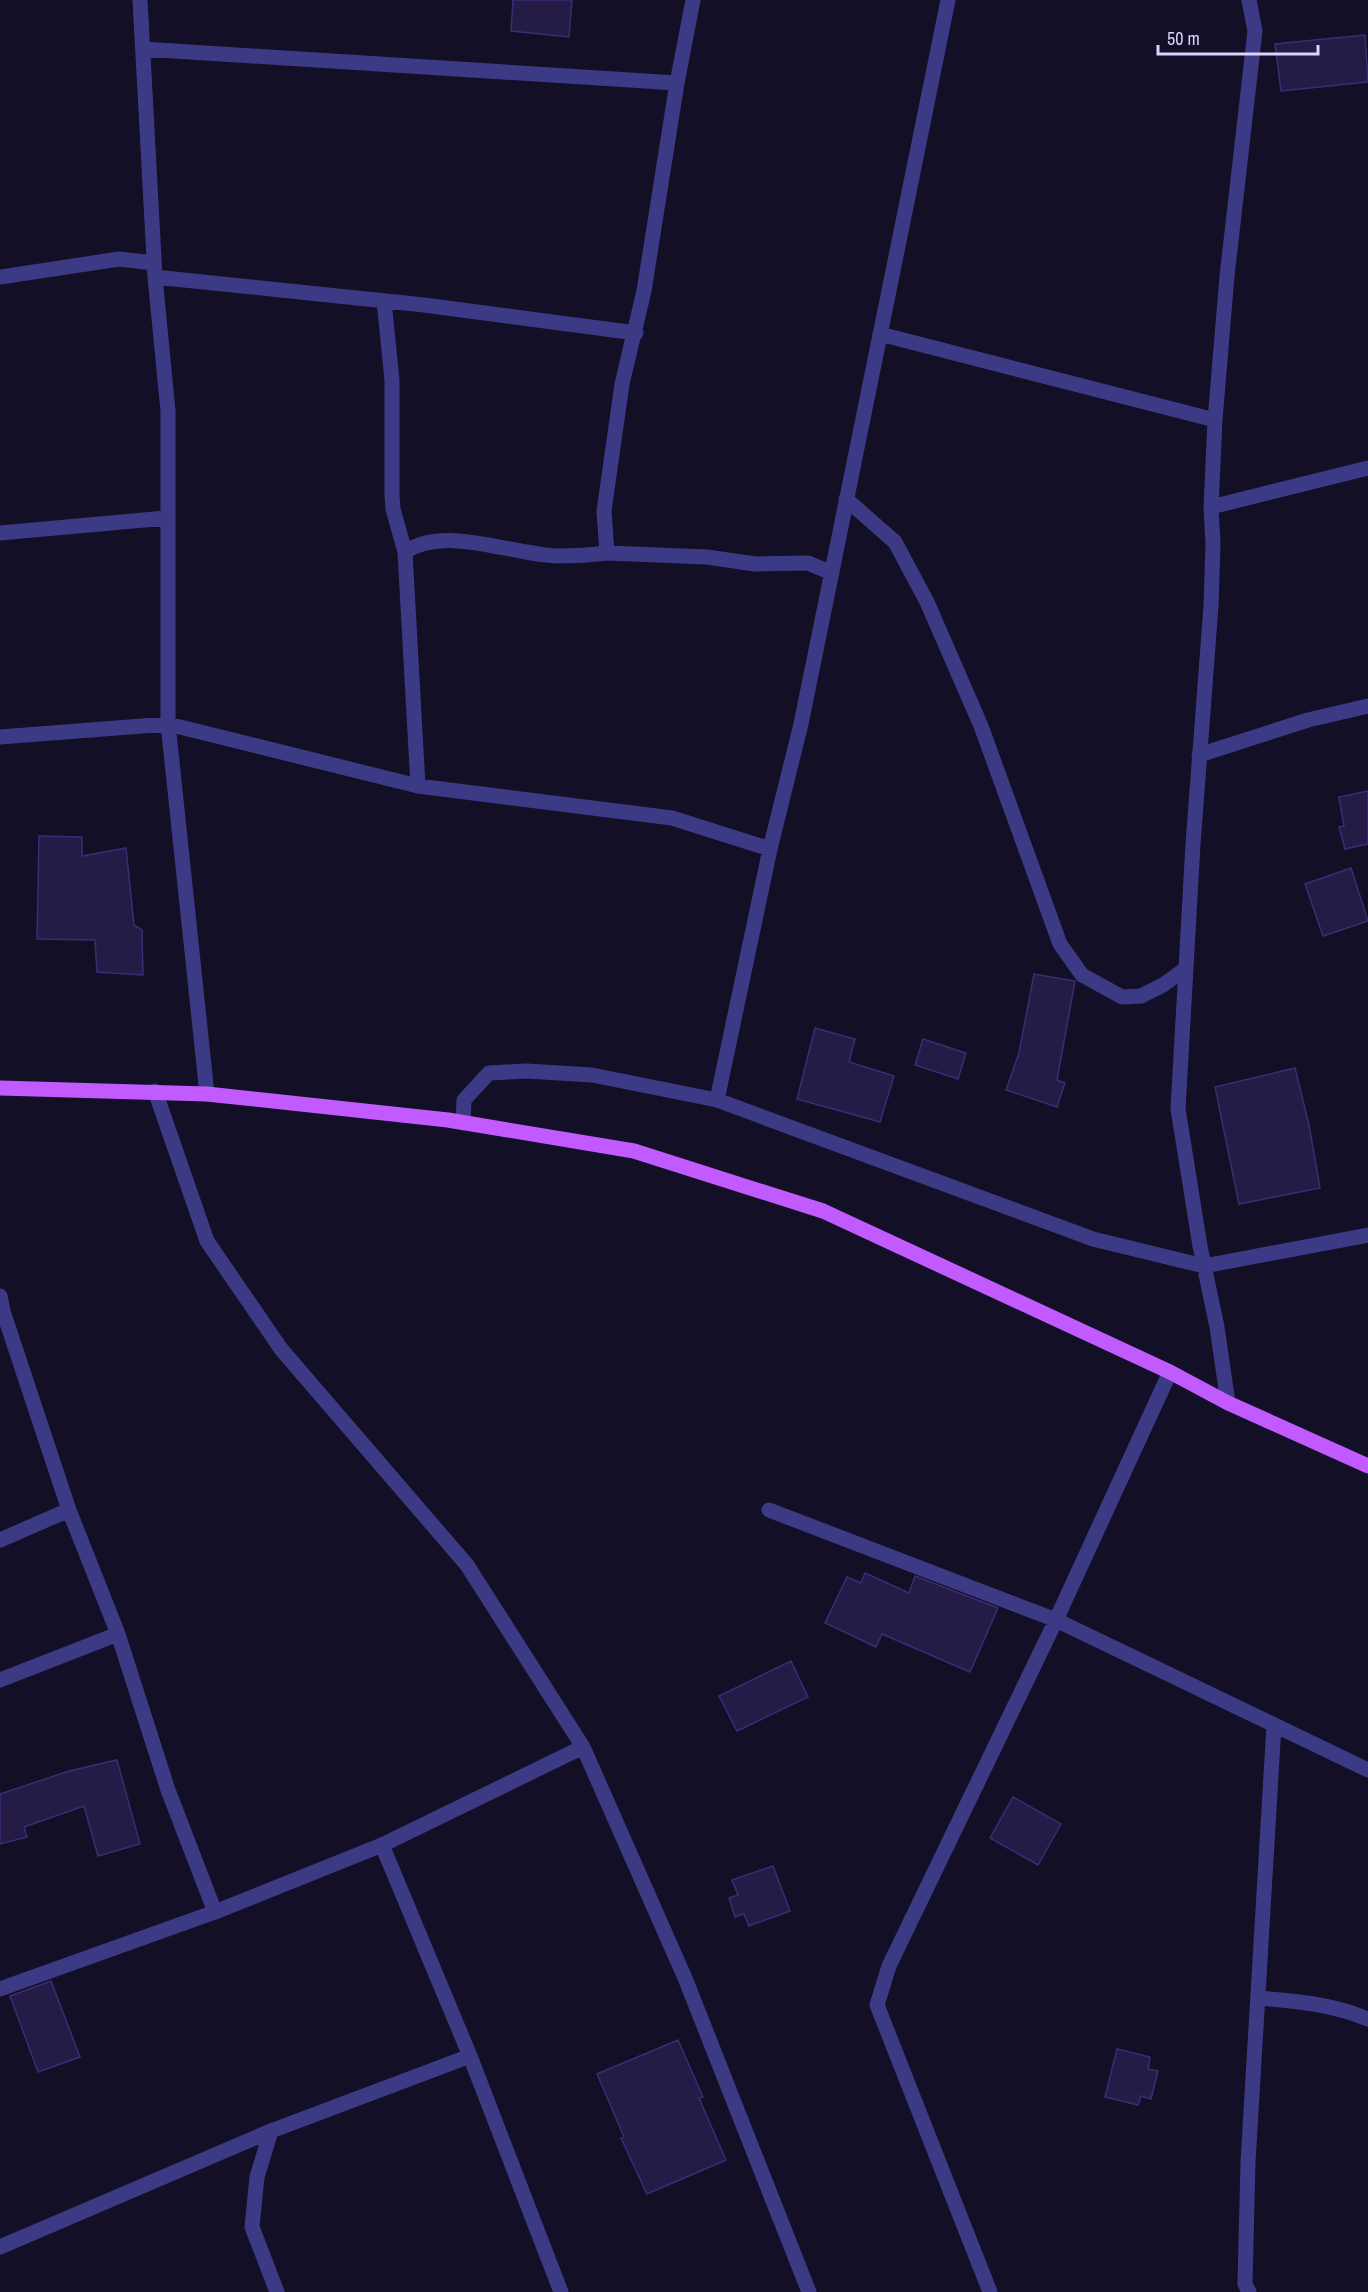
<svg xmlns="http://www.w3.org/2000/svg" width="1368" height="2292" font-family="'Archivo Narrow',sans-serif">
<rect width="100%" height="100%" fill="#130f26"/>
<!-- building -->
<path fill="#241b47" stroke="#3b2d73" stroke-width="1.5" d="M513,0H572L569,37L511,31Z
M1365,35L1368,82L1281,91L1275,44Z
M1368,791V844L1345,849L1339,827L1344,826L1339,797Z
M39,836L82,837V856L126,848L134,925L142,930L143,975L97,972L95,940L37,939Z
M1351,868L1368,921L1323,936L1305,884Z
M1034,974L1075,981L1057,1080L1065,1083L1057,1107L1006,1090L1019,1053Z
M815,1028L855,1039L849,1062L894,1076L880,1122L797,1099Z
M923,1039L966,1053L958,1079L915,1065Z
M1295,1068L1309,1125L1320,1188L1239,1204L1215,1087Z
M865,1573L909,1593L915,1576L998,1608L970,1672L882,1634L876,1647L825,1623L847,1577L861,1583Z
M791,1661L808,1697L737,1731L719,1696Z
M117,1760L140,1844L98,1856L84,1806L24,1827L27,1837L0,1844V1794L69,1771Z
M1013,1797L1061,1824L1038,1865L990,1838Z
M773,1866L790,1911L749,1926L744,1914L735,1917L729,1898L738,1895L732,1880Z
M51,1981L80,2057L38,2072L10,1996Z
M678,2040L703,2097L699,2098L726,2160L647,2194L621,2138L624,2137L597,2074Z
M1117,2049L1150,2057L1148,2069L1158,2071L1151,2099L1141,2096L1138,2105L1105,2097Z"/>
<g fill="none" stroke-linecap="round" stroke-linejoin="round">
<!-- minor -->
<path stroke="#3d3a85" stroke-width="15" d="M140,0L155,277L168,411V724L207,1094
M693,0L677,83L644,291L622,384L604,511L607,553L707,557L755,564L808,563L832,573
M143,49L677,83
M0,277L119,259L154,263
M155,277L424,305L636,333
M384,301L392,380V495L393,509L405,552L418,786
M880,334L1215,420
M846,499L895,542L927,602L981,726L1060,944L1082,975L1122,997L1141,996L1163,985L1185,969
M1211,507L1368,468
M0,533L166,518
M405,552C445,525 510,554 557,556C573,556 591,555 607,553
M0,737L168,724L418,786L672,818L770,849
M1199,755L1308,720L1368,706
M155,1091L207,1241L281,1349L467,1565L583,1747L685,1978L809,2292
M717,1100L770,849L801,724L948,0
M463,1123L464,1100L489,1073L526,1071L592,1075L717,1100L1093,1239L1204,1266L1368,1235
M0,1296L3,1311L69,1510L118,1634L168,1790L215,1912
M1228,1403L1217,1327L1200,1246L1178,1109L1193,844L1211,606L1213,544L1211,507L1215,420L1227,276L1255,31L1249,0
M769,1510L1056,1620L1368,1770
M0,1540L69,1510
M0,1680L118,1634
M382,1845L470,2056L561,2292
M0,1989L215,1912L382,1845L583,1747
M1258,1998C1296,2001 1332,2004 1368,2019
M271,2131L257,2177L252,2227L277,2292
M0,2247L271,2131L470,2056
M990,2292L877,2005L889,1966L1056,1620L1170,1372
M1249,2292L1245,2284L1248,2162L1274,1725"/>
<!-- primary -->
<path stroke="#c25bff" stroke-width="15" d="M0,1088L207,1094L448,1120L634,1151L823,1211L1170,1372L1228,1403L1368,1466"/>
</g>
<!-- scale -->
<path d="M1158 45v9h160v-9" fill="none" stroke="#d9d4ff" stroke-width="3"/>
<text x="1167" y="45" font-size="18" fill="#d9d4ff" stroke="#130f26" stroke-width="4.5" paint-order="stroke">50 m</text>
</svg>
